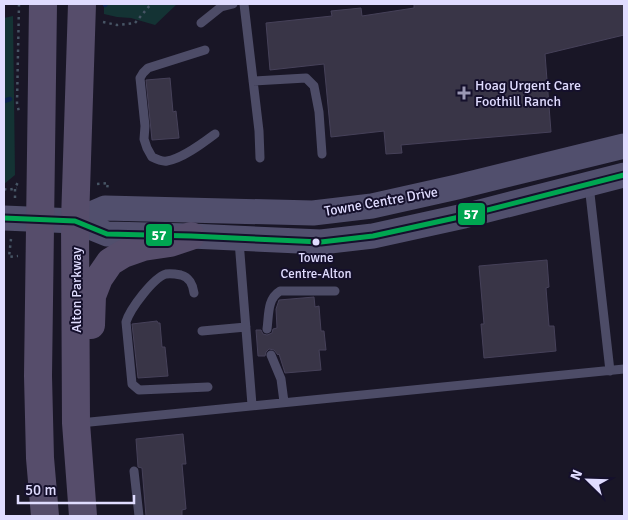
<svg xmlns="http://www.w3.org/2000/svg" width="628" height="520" font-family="Signika,sans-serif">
<rect width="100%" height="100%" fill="#191626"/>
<!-- grass -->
<path fill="#143334" d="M104,4H177L155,25L131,18L117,17L104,14Z
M13,16L15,175L4,184V18Z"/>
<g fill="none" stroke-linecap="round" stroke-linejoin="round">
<!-- stream -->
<path stroke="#0c234d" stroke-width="4.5" d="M105,5L106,4
M4,101L10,99"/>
</g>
<!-- building -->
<path fill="#393547" stroke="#464159" d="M414,4H624V35L545,54L551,132L401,145L402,153L386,154L384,131L331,137L324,64L270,70L266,23L332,16L331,11L361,8L362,16L414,8Z
M170,78L173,112L176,111L179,138L152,140L146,80Z
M547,260L549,287L546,288L549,326H554L556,351L484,358L481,324H484L479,266Z
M314,297L315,307L319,306L321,331H324L326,350H319L321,370L285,373L279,354L278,355L274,350L269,349L266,352L265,356H258L256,330H261L263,334L267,335L272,333L273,329L277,328L276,309L279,300Z
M157,321L158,323H160L162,347H165L168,376L138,378L132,324Z
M183,434L186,464H182L186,509L182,510V516H146L142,468L138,467L136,439Z"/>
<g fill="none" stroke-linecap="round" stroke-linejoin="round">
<!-- path -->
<path stroke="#475565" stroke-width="2.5" stroke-dasharray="2.5 4" stroke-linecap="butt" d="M19,4L17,103L19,112
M103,22L117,25L135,23L151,4
M97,184L108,183L107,189
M4,189L8,190L17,188
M15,198V188L18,182
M11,239L9,257L18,256"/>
<!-- lane -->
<path stroke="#4d4c67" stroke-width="9" d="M244,4L259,131L260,158
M201,23L221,7L233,4
M205,50L148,68L143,73L140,78L145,126L144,139L147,148L152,157C156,159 162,162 167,161C182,159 203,143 215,134
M253,81L306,78L314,86L319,112L322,154
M589,185L610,371
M239,241L252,405
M194,293C193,285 189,277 181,275C176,274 171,273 166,274C153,278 130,309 126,322L132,384L139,390L208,387
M267,329C269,315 267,299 280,291H335
M202,331L246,327
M271,355L281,379L284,402
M80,423L624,369
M134,471L139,516"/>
<!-- secondary -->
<path stroke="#514f6d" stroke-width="25" d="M4,218L75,221L107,234L191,236L321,242L373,236L464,216L624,175
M75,221L105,208L313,213L372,206L457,187L624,146"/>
<!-- primary -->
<path stroke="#564d6b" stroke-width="28" d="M43,4L38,376L40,458L45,516
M82,4L75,221L76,423L83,516
M91,325L92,296L99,278L110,262L123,254L143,247L170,243L191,236"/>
<defs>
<path id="bus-1" d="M4,218L75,221L107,234L191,236L321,242L373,236L464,216L624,175"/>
</defs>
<!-- bus-1 casing -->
<use href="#bus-1" stroke="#15102c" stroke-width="9"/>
<!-- bus-1 -->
<use href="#bus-1" stroke="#00a651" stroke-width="5"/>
</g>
<!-- markers -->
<path fill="#9a97b3" stroke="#15102c" stroke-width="2" d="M461.5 85.5h5v5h5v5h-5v5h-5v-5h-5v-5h5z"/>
<circle fill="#e0dcff" stroke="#15102c" stroke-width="2" cx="316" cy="242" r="4.5"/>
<g text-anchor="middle" stroke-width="4" stroke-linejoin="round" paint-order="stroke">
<!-- bus labels -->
<g font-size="13" fill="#e0dcff" stroke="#15102c">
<text x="316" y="262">Towne<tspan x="316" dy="16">Centre-Alton</tspan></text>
</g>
<!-- poi labels -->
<g font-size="14" fill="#e0dcff" stroke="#15102c" text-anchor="start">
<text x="475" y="90">Hoag Urgent Care<tspan x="475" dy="16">Foothill Ranch</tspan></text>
</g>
<!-- street labels -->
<g font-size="14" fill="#e0dcff" stroke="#15102c">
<text transform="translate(381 201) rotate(-10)" y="5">Towne Centre Drive</text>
<text transform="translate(76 290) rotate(-90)" y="5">Alton Parkway</text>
</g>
</g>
<g stroke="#15102c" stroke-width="2">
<rect x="457" y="202" width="29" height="24" rx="5" fill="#00a651"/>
<rect x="145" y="223" width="28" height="24" rx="5" fill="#00a651"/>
</g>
<g font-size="14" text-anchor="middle" font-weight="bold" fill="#fff">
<text x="471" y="219">57</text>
<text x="159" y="240">57</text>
</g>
<!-- border -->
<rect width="628" height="520" fill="none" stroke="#e0dcff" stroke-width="10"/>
<!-- north arrow -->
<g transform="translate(588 480) rotate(293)" stroke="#15102c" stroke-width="4" paint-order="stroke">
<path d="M0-4L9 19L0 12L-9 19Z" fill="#e0dcff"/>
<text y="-8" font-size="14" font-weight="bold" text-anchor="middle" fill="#e0dcff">N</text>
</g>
<!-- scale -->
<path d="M18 495v8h116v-8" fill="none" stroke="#e0dcff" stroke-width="2.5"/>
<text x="25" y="495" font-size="15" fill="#e0dcff" stroke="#15102c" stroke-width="4" paint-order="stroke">50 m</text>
</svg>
